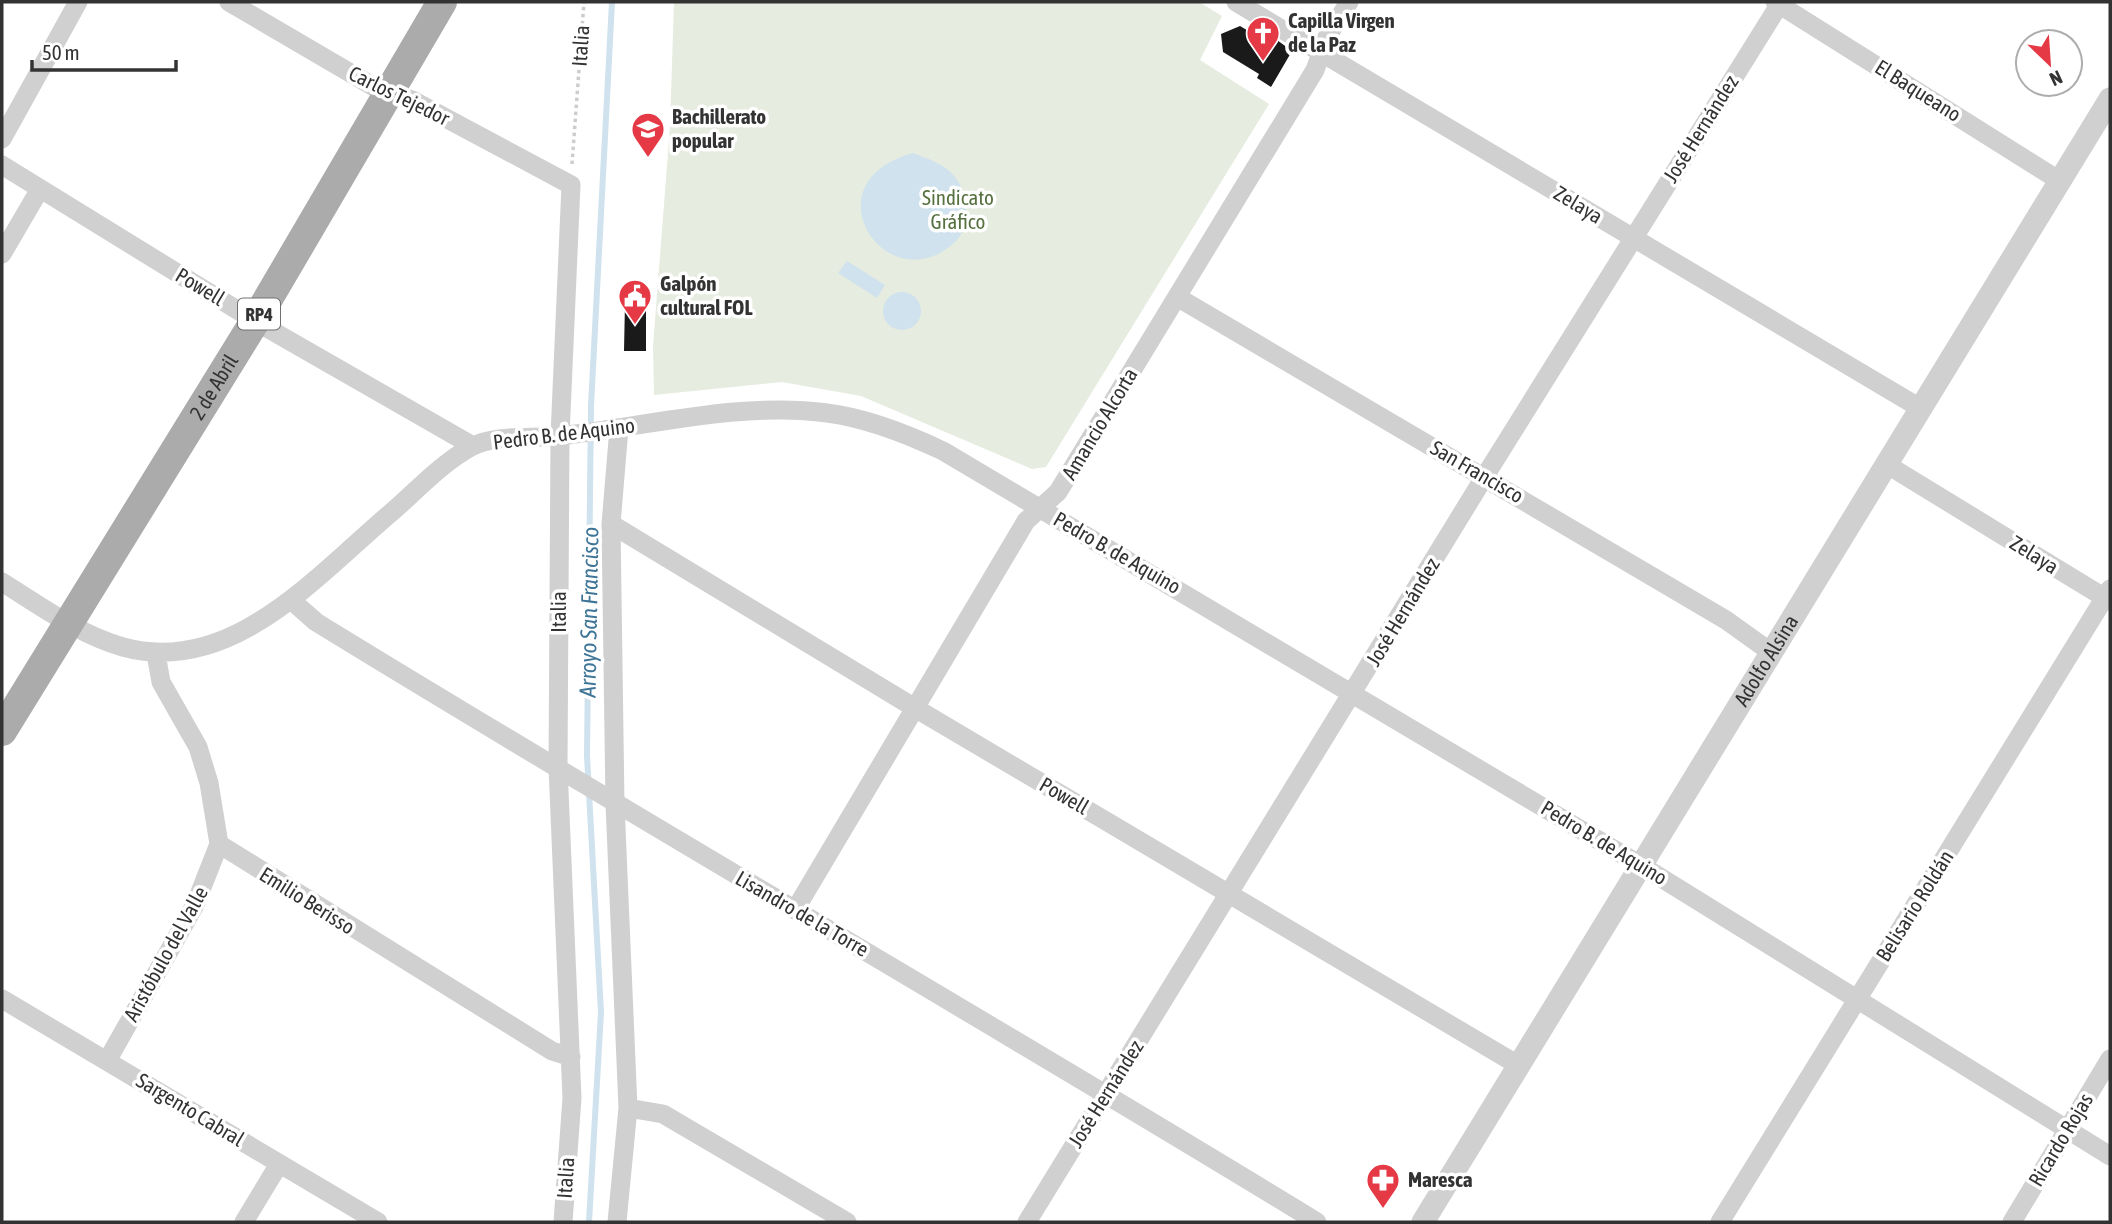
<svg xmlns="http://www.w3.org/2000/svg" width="2112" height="1224" font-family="'Asap Condensed',sans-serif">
<rect width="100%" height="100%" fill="#fff"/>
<!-- green -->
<path fill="#e6ecdf" d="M674,2H1199L1222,16L1200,60L1269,104L1046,467L1032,469L861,396L782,382L654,395L653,346L670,127Z"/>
<!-- water -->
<path fill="#cfe2ee" d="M913,153C928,159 945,164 955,177C968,193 971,227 956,241C889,306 804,183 913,153Z
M847,261L885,285L877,298L838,273Z
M883 311a19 19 0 1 1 38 0a19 19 0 1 1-38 0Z"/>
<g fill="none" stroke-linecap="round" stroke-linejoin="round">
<!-- stream -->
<path stroke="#cfe2ee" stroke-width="6" d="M589,1222L601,1012L587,756L591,406L612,2"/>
</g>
<!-- building -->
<path fill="#1a1a1a" d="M1240,26L1274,46L1277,40L1292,51L1271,87L1257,78L1259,74L1223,52L1221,34Z
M625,302H646V351H624Z"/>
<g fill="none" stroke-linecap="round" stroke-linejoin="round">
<!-- path -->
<path stroke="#cdcdcd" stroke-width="3.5" stroke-dasharray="3.5 3.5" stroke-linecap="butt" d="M572,164L584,2"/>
<!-- minor -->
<path stroke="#d0d0d0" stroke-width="19" d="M229,2L376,88L412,100L571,185L560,436L558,767L572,1098L563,1222
M1236,2L1920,408
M1775,2L2060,181
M2,139L78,2
M2,165L255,321L473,446
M2,254L40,189
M1177,297L1726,620L1772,653
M1886,464L2110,601
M611,524L915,708L1518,1065
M2,582C39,605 80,635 123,647C232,677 318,574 393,511C417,490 442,463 471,447C495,434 532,439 559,436C645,427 742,401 827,413C867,418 907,434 943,451L1642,866L2110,1156
M291,600L316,622C648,826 985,1019 1317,1222
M219,844L552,1051L571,1057
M795,910L1026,521L1058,492L1315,70L1327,37L1349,2
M2,999L378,1222
M107,1061L195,905L219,844L209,783L198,747L161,682L156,654
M628,1108L663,1114L847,1222
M244,1222L279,1164
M617,1222L628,1108L615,804L611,524L619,428
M1027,1222L1485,476L1781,2
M1720,1222L2110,589
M2012,1222L2110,1059"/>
<!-- tertiary -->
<path stroke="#d0d0d0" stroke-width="23" id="s1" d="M1423,1222L2110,99"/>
<!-- primary -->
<path stroke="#ababab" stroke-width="30" id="s2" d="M2,731L255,321L442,2"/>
</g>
<!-- icons -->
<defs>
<symbol id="church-pin" viewBox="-11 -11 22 30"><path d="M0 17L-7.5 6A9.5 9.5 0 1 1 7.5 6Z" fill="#e63946" stroke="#fff"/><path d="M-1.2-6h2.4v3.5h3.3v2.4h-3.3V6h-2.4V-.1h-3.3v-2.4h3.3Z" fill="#fff"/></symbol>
<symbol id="school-pin" viewBox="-11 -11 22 30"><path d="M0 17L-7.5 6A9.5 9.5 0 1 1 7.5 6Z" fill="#e63946" stroke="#fff"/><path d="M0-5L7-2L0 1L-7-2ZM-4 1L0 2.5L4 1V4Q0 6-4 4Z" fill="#fff"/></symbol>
<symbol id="civic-pin" viewBox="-11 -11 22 30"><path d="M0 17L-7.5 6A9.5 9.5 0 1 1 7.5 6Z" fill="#e63946" stroke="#fff"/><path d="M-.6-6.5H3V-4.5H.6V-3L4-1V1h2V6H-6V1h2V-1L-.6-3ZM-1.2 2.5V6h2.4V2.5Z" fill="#fff"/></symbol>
<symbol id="pharmacy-pin" viewBox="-11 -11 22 30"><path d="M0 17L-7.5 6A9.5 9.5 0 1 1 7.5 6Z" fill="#e63946" stroke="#fff"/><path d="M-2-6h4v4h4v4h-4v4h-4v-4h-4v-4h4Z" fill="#fff"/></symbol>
</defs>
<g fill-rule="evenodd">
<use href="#church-pin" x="1244" y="14" width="38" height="52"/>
<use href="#school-pin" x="629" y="110" width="38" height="52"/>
<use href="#civic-pin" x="616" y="277" width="38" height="52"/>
<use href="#pharmacy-pin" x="1364" y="1161" width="38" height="52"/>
</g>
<g text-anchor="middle" stroke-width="7" stroke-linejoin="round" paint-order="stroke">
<!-- shield labels -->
<rect fill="#fff" stroke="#707070" stroke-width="2" x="238" y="298.5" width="42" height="31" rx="5"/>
<g font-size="19" font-weight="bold" fill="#333">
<text x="259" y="321">RP4</text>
</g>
<!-- poi labels -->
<g font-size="21" font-weight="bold" fill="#333" stroke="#fff" text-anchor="start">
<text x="1288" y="28">Capilla Virgen<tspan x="1288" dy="24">de la Paz</tspan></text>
<text x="672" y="124">Bachillerato<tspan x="672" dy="24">popular</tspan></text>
<text x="660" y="291">Galpón<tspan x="660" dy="24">cultural FOL</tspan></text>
<text x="1408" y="1187">Maresca</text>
</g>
<!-- street labels -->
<g font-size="21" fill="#333" stroke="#fff">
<text transform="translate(581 46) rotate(-86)" y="7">Italia</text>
<text transform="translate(1918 91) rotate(32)" y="7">El Baqueano</text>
<text transform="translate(399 96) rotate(26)" y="7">Carlos Tejedor</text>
<text transform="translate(1701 129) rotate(-58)" y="7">José Hernández</text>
<text transform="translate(1578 205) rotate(31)" y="7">Zelaya</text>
<text transform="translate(200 287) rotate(31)" y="7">Powell</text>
<text dy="7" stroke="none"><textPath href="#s2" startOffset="404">2 de Abril</textPath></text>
<text transform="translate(1100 424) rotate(-59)" y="7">Amancio Alcorta</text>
<text transform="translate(564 434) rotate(-7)" y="7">Pedro B. de Aquino</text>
<text transform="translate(1477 472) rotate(30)" y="7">San Francisco</text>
<text transform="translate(1117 553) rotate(30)" y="7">Pedro B. de Aquino</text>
<text transform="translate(2034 555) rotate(32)" y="7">Zelaya</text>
<text transform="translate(559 612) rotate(-90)" y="7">Italia</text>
<text transform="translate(1403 612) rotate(-59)" y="7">José Hernández</text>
<text dy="7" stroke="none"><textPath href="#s1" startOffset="658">Adolfo Alsina</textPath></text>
<text transform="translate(1064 796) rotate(30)" y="7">Powell</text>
<text transform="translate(1604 843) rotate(31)" y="7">Pedro B. de Aquino</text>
<text transform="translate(307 901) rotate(32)" y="7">Emilio Berisso</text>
<text transform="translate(1915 906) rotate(-58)" y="7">Belisario Roldán</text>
<text transform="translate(802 914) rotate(30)" y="7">Lisandro de la Torre</text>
<text transform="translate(166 954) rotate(-61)" y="7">Aristóbulo del Valle</text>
<text transform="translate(1106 1094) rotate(-58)" y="7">José Hernández</text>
<text transform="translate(190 1110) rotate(31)" y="7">Sargento Cabral</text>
<text transform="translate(2061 1140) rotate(-59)" y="7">Ricardo Rojas</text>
<text transform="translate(566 1178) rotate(-86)" y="7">Italia</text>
</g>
<!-- park labels -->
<g font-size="21" fill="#56703f" stroke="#fff">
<text x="958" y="205">Sindicato<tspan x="958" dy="24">Gráfico</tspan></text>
</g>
<!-- water labels -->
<g font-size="23" font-style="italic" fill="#3f7597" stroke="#fff">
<text transform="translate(589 612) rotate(-89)" y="8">Arroyo San Francisco</text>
</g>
</g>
<!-- border -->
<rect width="2112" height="1224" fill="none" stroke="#333333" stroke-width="7"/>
<!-- north arrow -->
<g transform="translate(2049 63) rotate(155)"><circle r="33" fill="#ffffff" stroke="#adadad" stroke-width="2"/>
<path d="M0-5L12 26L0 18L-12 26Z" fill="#e63946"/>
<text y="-10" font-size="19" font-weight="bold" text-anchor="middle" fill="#333333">N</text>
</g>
<!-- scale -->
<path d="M32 60v10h144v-10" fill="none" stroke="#333333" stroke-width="3.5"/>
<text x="42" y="60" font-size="21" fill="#333333" stroke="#ffffff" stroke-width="5" paint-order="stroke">50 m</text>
</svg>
